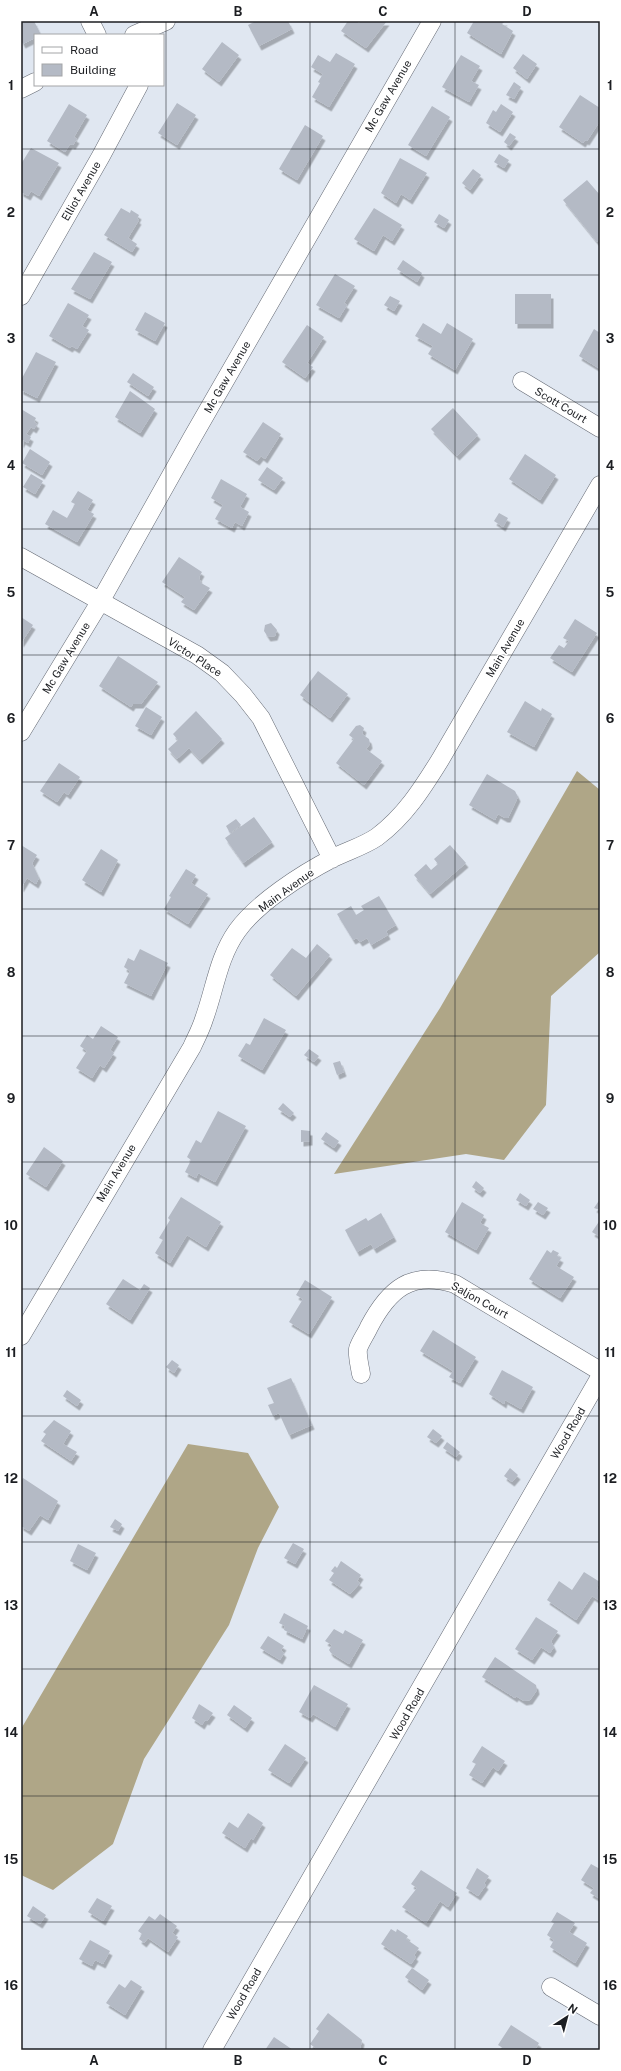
<svg xmlns="http://www.w3.org/2000/svg" width="621" height="2071" font-family="'Public Sans',sans-serif">
<defs>
<filter id="shadow"><feDropShadow dx="2.5" dy="4.5" stdDeviation="0" flood-color="#0004"/></filter>
</defs>
<rect width="100%" height="100%" fill="#e0e7f1"/>
<!-- forest -->
<path fill="#afa687" d="M577,771L600,790V952L551,996L546,1105L504,1160L466,1154L334,1174L440,1008Z
M188,1444L248,1453L279,1507L258,1548L229,1625L144,1759L113,1844L53,1890L21,1875V1729Z"/>
<!-- building -->
<path fill="#b4bac5" filter="url(#shadow)" d="M21,21H34L41,35H35V38L23,44L21,40Z
M256,21H288L292,29L259,46L248,25Z
M348,21H356L359,23L361,21H387L366,48L341,31Z
M474,21H505L502,24L513,31L501,54L467,33Z
M222,42L239,55L219,82L202,69Z
M336,53L355,64L329,107L312,97L320,83L318,82L323,74L311,67L318,55L330,62Z
M523,54L537,64L527,79L513,68Z
M461,55L480,66L471,81L479,85L469,102L442,87Z
M514,82L521,87L514,99L506,95Z
M580,95L600,108V121L587,141L585,140L583,143L559,127Z
M177,103L196,115L177,145L158,133Z
M69,104L87,115L74,137L77,139L73,145L70,144L65,152L47,141Z
M501,104L513,112L500,132L486,123L493,110L496,112Z
M432,106L450,117L426,156L408,145Z
M305,125L323,136L297,180L279,169Z
M510,133L516,137L509,146L504,142Z
M31,148L59,163L39,196L31,191L28,196L21,192V164Z
M499,154L509,160L504,168L494,162Z
M400,158L427,173L410,200L401,194L396,203L381,193Z
M473,169L481,175L470,190L462,183Z
M587,180L600,195V239L597,242L563,200Z
M121,208L130,213L131,210L139,215L137,219L139,220L128,238L137,244L132,252L104,235Z
M374,208L402,225L392,241L383,235L374,251L354,239Z
M439,214L449,220L444,228L434,222Z
M94,252L112,262L90,299L71,289Z
M403,260L422,273L417,282L397,269Z
M335,274L355,286L344,303L347,305L339,318L316,305Z
M515,294H551V324H515Z
M390,296L400,301L394,311L384,305Z
M68,303L89,315L82,326L89,330L77,349L72,346L70,348L49,336Z
M145,312L165,323L155,341L135,330Z
M423,323L441,334L447,323L473,339L455,370L428,354L433,346L415,336Z
M307,325L324,337L307,363L313,367L305,378L282,362Z
M594,329L600,333V369L579,356Z
M36,352L56,362L37,398L21,390V380Z
M133,373L154,387L148,396L127,382Z
M130,391L155,409L140,433L115,417Z
M453,408L478,435L457,456L431,429Z
M21,409L36,418L34,422L37,424L34,429L31,427L26,434L31,437L28,443L23,440L21,444Z
M263,422L281,434L265,459L261,456L257,461L243,452Z
M30,449L50,462L42,475L22,463Z
M525,454L556,475L540,500L509,479Z
M267,467L283,478L274,490L258,480Z
M31,474L43,481L35,494L23,487Z
M221,479L247,494L240,507L249,512L242,526L235,522L232,528L215,519L223,505L211,498Z
M78,491L93,500L87,510L94,514L77,542L45,524L53,510L67,518L75,504L71,502Z
M499,513L508,518L503,527L494,521Z
M179,557L202,572L199,577L201,583L210,588L194,610L181,602L185,597L162,582Z
M21,617L33,625L21,643Z
M575,619L597,633L572,672L550,658L559,645L564,648L569,641L563,638Z
M271,623L277,630L275,636L268,637L264,631L265,625Z
M118,656L158,682L141,704H133L131,707L99,686Z
M318,671L348,694L330,718L300,695Z
M525,701L541,711L542,708L552,714L534,747L507,732Z
M146,707L162,717L151,735L135,726Z
M196,711L222,739L200,760L189,748L177,759L168,749L178,740L173,734Z
M360,725L364,728L362,734L369,739L370,744L366,749L382,761L364,785L336,763L354,739L349,735L356,726Z
M59,763L80,777L68,795L64,792L57,802L40,791Z
M487,774L515,791L518,797L508,818H505L498,814L495,820L469,805Z
M254,817L272,842L243,863L225,838Z
M236,819L241,825L230,833L226,826Z
M21,845L37,855L32,863L39,878L36,884L27,878L21,888Z
M450,845L466,863L430,894L414,875L426,864L431,870L438,864L434,859Z
M101,849L118,860L101,892L82,880Z
M186,869L196,875L191,883L208,894L188,924L164,909L171,897L169,896Z
M379,896L396,925L386,931L388,935L371,945L367,938L360,942L357,938L353,940L337,914L351,906L356,915L364,910L361,906Z
M317,944L330,955L296,996L270,975L292,948L306,958Z
M140,949L168,963L151,996L124,983L130,971L124,967L128,958L134,961Z
M264,1018L286,1030L262,1070L238,1056L246,1043L250,1045Z
M101,1026L118,1037L110,1050L114,1053L104,1068L100,1065L92,1078L76,1068L87,1051L80,1046L87,1035L93,1039Z
M309,1049L319,1056L314,1062L304,1055Z
M340,1061L344,1072L337,1075L333,1063Z
M283,1103L294,1113L290,1117L278,1109Z
M218,1111L246,1126L215,1182L198,1173L196,1178L185,1172L191,1160L187,1157L196,1140L201,1143Z
M301,1130L310,1131V1141L301,1142Z
M326,1132L339,1141L334,1148L321,1139Z
M44,1147L63,1161L46,1187L26,1174Z
M476,1181L484,1188L480,1193L472,1187Z
M520,1193L530,1200L526,1206L516,1200Z
M181,1197L221,1222L206,1247L187,1235L170,1263L155,1253L163,1240L159,1238L170,1220L168,1218Z
M600,1199V1210L594,1208Z
M462,1202L484,1215L480,1223L489,1228L476,1250L445,1232Z
M538,1202L548,1208L543,1215L533,1209Z
M381,1213L394,1237L374,1249L371,1244L357,1252L345,1230L366,1218L368,1221Z
M600,1220V1237L592,1232Z
M547,1250L551,1253L553,1250L559,1253L557,1256L561,1258L556,1266L574,1277L560,1298L529,1279Z
M123,1279L140,1290L144,1284L150,1288L130,1320L106,1304Z
M305,1280L332,1297L309,1334L289,1322L303,1299L296,1295Z
M433,1330L476,1357L460,1383L449,1377L453,1371L420,1351Z
M172,1360L179,1365L174,1373L166,1367Z
M502,1370L533,1387L521,1409L505,1400L504,1404L489,1394Z
M291,1378L312,1425L289,1435L279,1413L273,1416L268,1405L274,1403L267,1388Z
M67,1390L81,1400L77,1406L63,1396Z
M54,1420L71,1431L63,1444L77,1452L71,1461L41,1441L46,1434L43,1432Z
M433,1429L442,1436L436,1443L427,1437Z
M447,1442L460,1452L456,1457L443,1448Z
M510,1468L518,1475L512,1482L504,1476Z
M23,1478L58,1501L48,1520L40,1515L29,1531L21,1526V1481Z
M115,1519L122,1524L118,1531L110,1527Z
M293,1543L304,1549L295,1564L284,1558Z
M78,1544L96,1553L87,1570L70,1561Z
M341,1561L361,1575L357,1581L360,1583L350,1594L329,1580L334,1573L331,1571L335,1566L337,1568Z
M584,1572L600,1582L597,1588L600,1591V1601L592,1596L576,1620L547,1600L559,1581L572,1590Z
M284,1613L308,1626L302,1639L284,1630L285,1626L279,1623Z
M536,1617L558,1631L551,1641L554,1647L550,1653L541,1647L532,1660L515,1649Z
M334,1629L343,1634L345,1630L363,1640L349,1664L331,1653L329,1650L332,1645L325,1641Z
M268,1636L284,1646L281,1650L284,1653L280,1660L260,1648Z
M495,1657L536,1685L537,1690L530,1700L524,1701L516,1696L515,1698L482,1677Z
M314,1685L348,1704L335,1727L313,1714L310,1718L299,1712Z
M199,1704L213,1713L207,1721L205,1720L202,1725L192,1718Z
M234,1705L252,1718L245,1728L227,1715Z
M285,1744L306,1758L289,1783L268,1770Z
M482,1746L505,1761L498,1771L493,1767L482,1783L469,1775L476,1764L472,1762Z
M248,1813L263,1823L253,1840L251,1838L245,1848L222,1833L229,1822L238,1828Z
M591,1864L600,1869V1899L590,1893L594,1888L581,1880Z
M477,1868L489,1876L484,1883L486,1885L478,1896L466,1888Z
M421,1870L457,1893L448,1907L440,1901L426,1923L402,1907L417,1888L411,1884Z
M97,1898L112,1906L103,1921L88,1912Z
M33,1906L46,1915L40,1924L27,1916Z
M557,1912L575,1923L569,1932L587,1943L575,1963L550,1947L554,1940L547,1935L554,1923L551,1922Z
M160,1914L177,1926L172,1933L178,1937L168,1952L148,1938L144,1943L139,1939L142,1934L138,1931L149,1916L155,1920Z
M391,1929L396,1932L397,1929L408,1936L406,1939L419,1948L414,1955L416,1957L411,1964L381,1944Z
M90,1940L110,1951L103,1964L95,1960L92,1966L79,1959Z
M412,1968L429,1980L422,1990L405,1977Z
M131,1980L142,1987L125,2015L106,2003L119,1984L125,1988Z
M328,2013L362,2040L360,2050H318L310,2044L319,2031L316,2029Z
M511,2025L539,2043L535,2050H506L498,2045Z
M274,2037L293,2050H265Z"/>
<g fill="none" stroke-linecap="round" stroke-linejoin="round">
<defs>
<path id="minor" d="M90,21L97,35
M134,35L166,21
M21,89L35,82
M21,296L101,156L139,85
M522,381L600,428
M21,557L197,655L222,673L243,695L261,718L332,859
M21,732L100,602L192,438L432,21
M21,1336L192,1047C196,1038 201,1029 204,1019C215,989 218,958 237,931C257,903 302,874 333,858C347,851 364,846 377,837C405,816 422,789 440,760L600,485
M361,1374C360,1367 357,1356 358,1349C360,1342 366,1334 369,1327C389,1289 411,1270 455,1284L600,1371
M551,1987L600,2016
M212,2050L600,1377"/>
</defs>
<!-- minor casing -->
<use href="#minor" stroke="#646973" stroke-width="19"/>
<!-- minor -->
<use href="#minor" stroke="#fff" stroke-width="18"/>
</g>
<!-- grid -->
<path fill="none" stroke="#1c1e22" stroke-width="1" stroke-opacity="0.55" d="M166,21V2050M310,21V2050M455,21V2050M21,149H600M21,275H600M21,402H600M21,529H600M21,655H600M21,782H600M21,909H600M21,1036H600M21,1162H600M21,1289H600M21,1416H600M21,1542H600M21,1669H600M21,1796H600M21,1922H600"/>
<g text-anchor="middle" stroke-width="3" stroke-linejoin="round" paint-order="stroke">
<!-- street labels -->
<g font-size="11" fill="#1c1e22" stroke="#fff">
<text transform="translate(388 96) rotate(-60)" y="4">Mc Gaw Avenue</text>
<text transform="translate(81 191) rotate(-60)" y="4">Elliot Avenue</text>
<text transform="translate(227 377) rotate(-60)" y="4">Mc Gaw Avenue</text>
<text transform="translate(561 405) rotate(31)" y="4">Scott Court</text>
<text transform="translate(505 648) rotate(-60)" y="4">Main Avenue</text>
<text transform="translate(195 657) rotate(33)" y="4">Victor Place</text>
<text transform="translate(66 658) rotate(-59)" y="4">Mc Gaw Avenue</text>
<text transform="translate(286 890) rotate(-36)" y="4">Main Avenue</text>
<text transform="translate(116 1173) rotate(-59)" y="4">Main Avenue</text>
<text transform="translate(480 1300) rotate(29)" y="4">Saljon Court</text>
<text transform="translate(568 1433) rotate(-60)" y="4">Wood Road</text>
<text transform="translate(407 1714) rotate(-60)" y="4">Wood Road</text>
<text transform="translate(244 1994) rotate(-60)" y="4">Wood Road</text>
</g>
</g>
<!-- border -->
<rect width="621" height="2071" fill="none" stroke="#ffffff" stroke-width="44"/>
<!-- legend -->
<rect x="34" y="34" width="130" height="52" fill="#ffffff" stroke="#a4a5a7"/>
<rect x="42" y="47" width="20" height="6" fill="#ffffff" stroke="#a4a5a7"/>
<text x="70" y="54" font-size="12" fill="#1c1e22">Road</text>
<rect x="42" y="64" width="20" height="12" fill="#b4bac5" stroke="#a4a5a7"/>
<text x="70" y="74" font-size="12" fill="#1c1e22">Building</text>
<!-- north arrow -->
<g transform="translate(567 2017) rotate(36)" stroke="#ffffff" stroke-width="3" paint-order="stroke">
<path d="M0-3L7 15L0 10L-7 15Z" fill="#1c1e22"/>
<text y="-6" font-size="11" font-weight="bold" text-anchor="middle" fill="#1c1e22">N</text>
</g>
<rect x="22" y="22" width="577" height="2027" fill="none" stroke="#1c1e22" stroke-width="1.5"/>
<g font-size="13" text-anchor="middle" font-weight="bold" fill="#1c1e22">
<text x="94" y="16">A</text>
<text x="238" y="16">B</text>
<text x="383" y="16">C</text>
<text x="527" y="16">D</text>
<text x="11" y="90">1</text>
<text x="610" y="90">1</text>
<text x="11" y="217">2</text>
<text x="610" y="217">2</text>
<text x="11" y="343">3</text>
<text x="610" y="343">3</text>
<text x="11" y="470">4</text>
<text x="610" y="470">4</text>
<text x="11" y="597">5</text>
<text x="610" y="597">5</text>
<text x="11" y="723">6</text>
<text x="610" y="723">6</text>
<text x="11" y="850">7</text>
<text x="610" y="850">7</text>
<text x="11" y="977">8</text>
<text x="610" y="977">8</text>
<text x="11" y="1103">9</text>
<text x="610" y="1103">9</text>
<text x="11" y="1230">10</text>
<text x="610" y="1230">10</text>
<text x="11" y="1357">11</text>
<text x="610" y="1357">11</text>
<text x="11" y="1483">12</text>
<text x="610" y="1483">12</text>
<text x="11" y="1610">13</text>
<text x="610" y="1610">13</text>
<text x="11" y="1737">14</text>
<text x="610" y="1737">14</text>
<text x="11" y="1864">15</text>
<text x="610" y="1864">15</text>
<text x="11" y="1990">16</text>
<text x="610" y="1990">16</text>
<text x="94" y="2065">A</text>
<text x="238" y="2065">B</text>
<text x="383" y="2065">C</text>
<text x="527" y="2065">D</text>
</g>
</svg>
